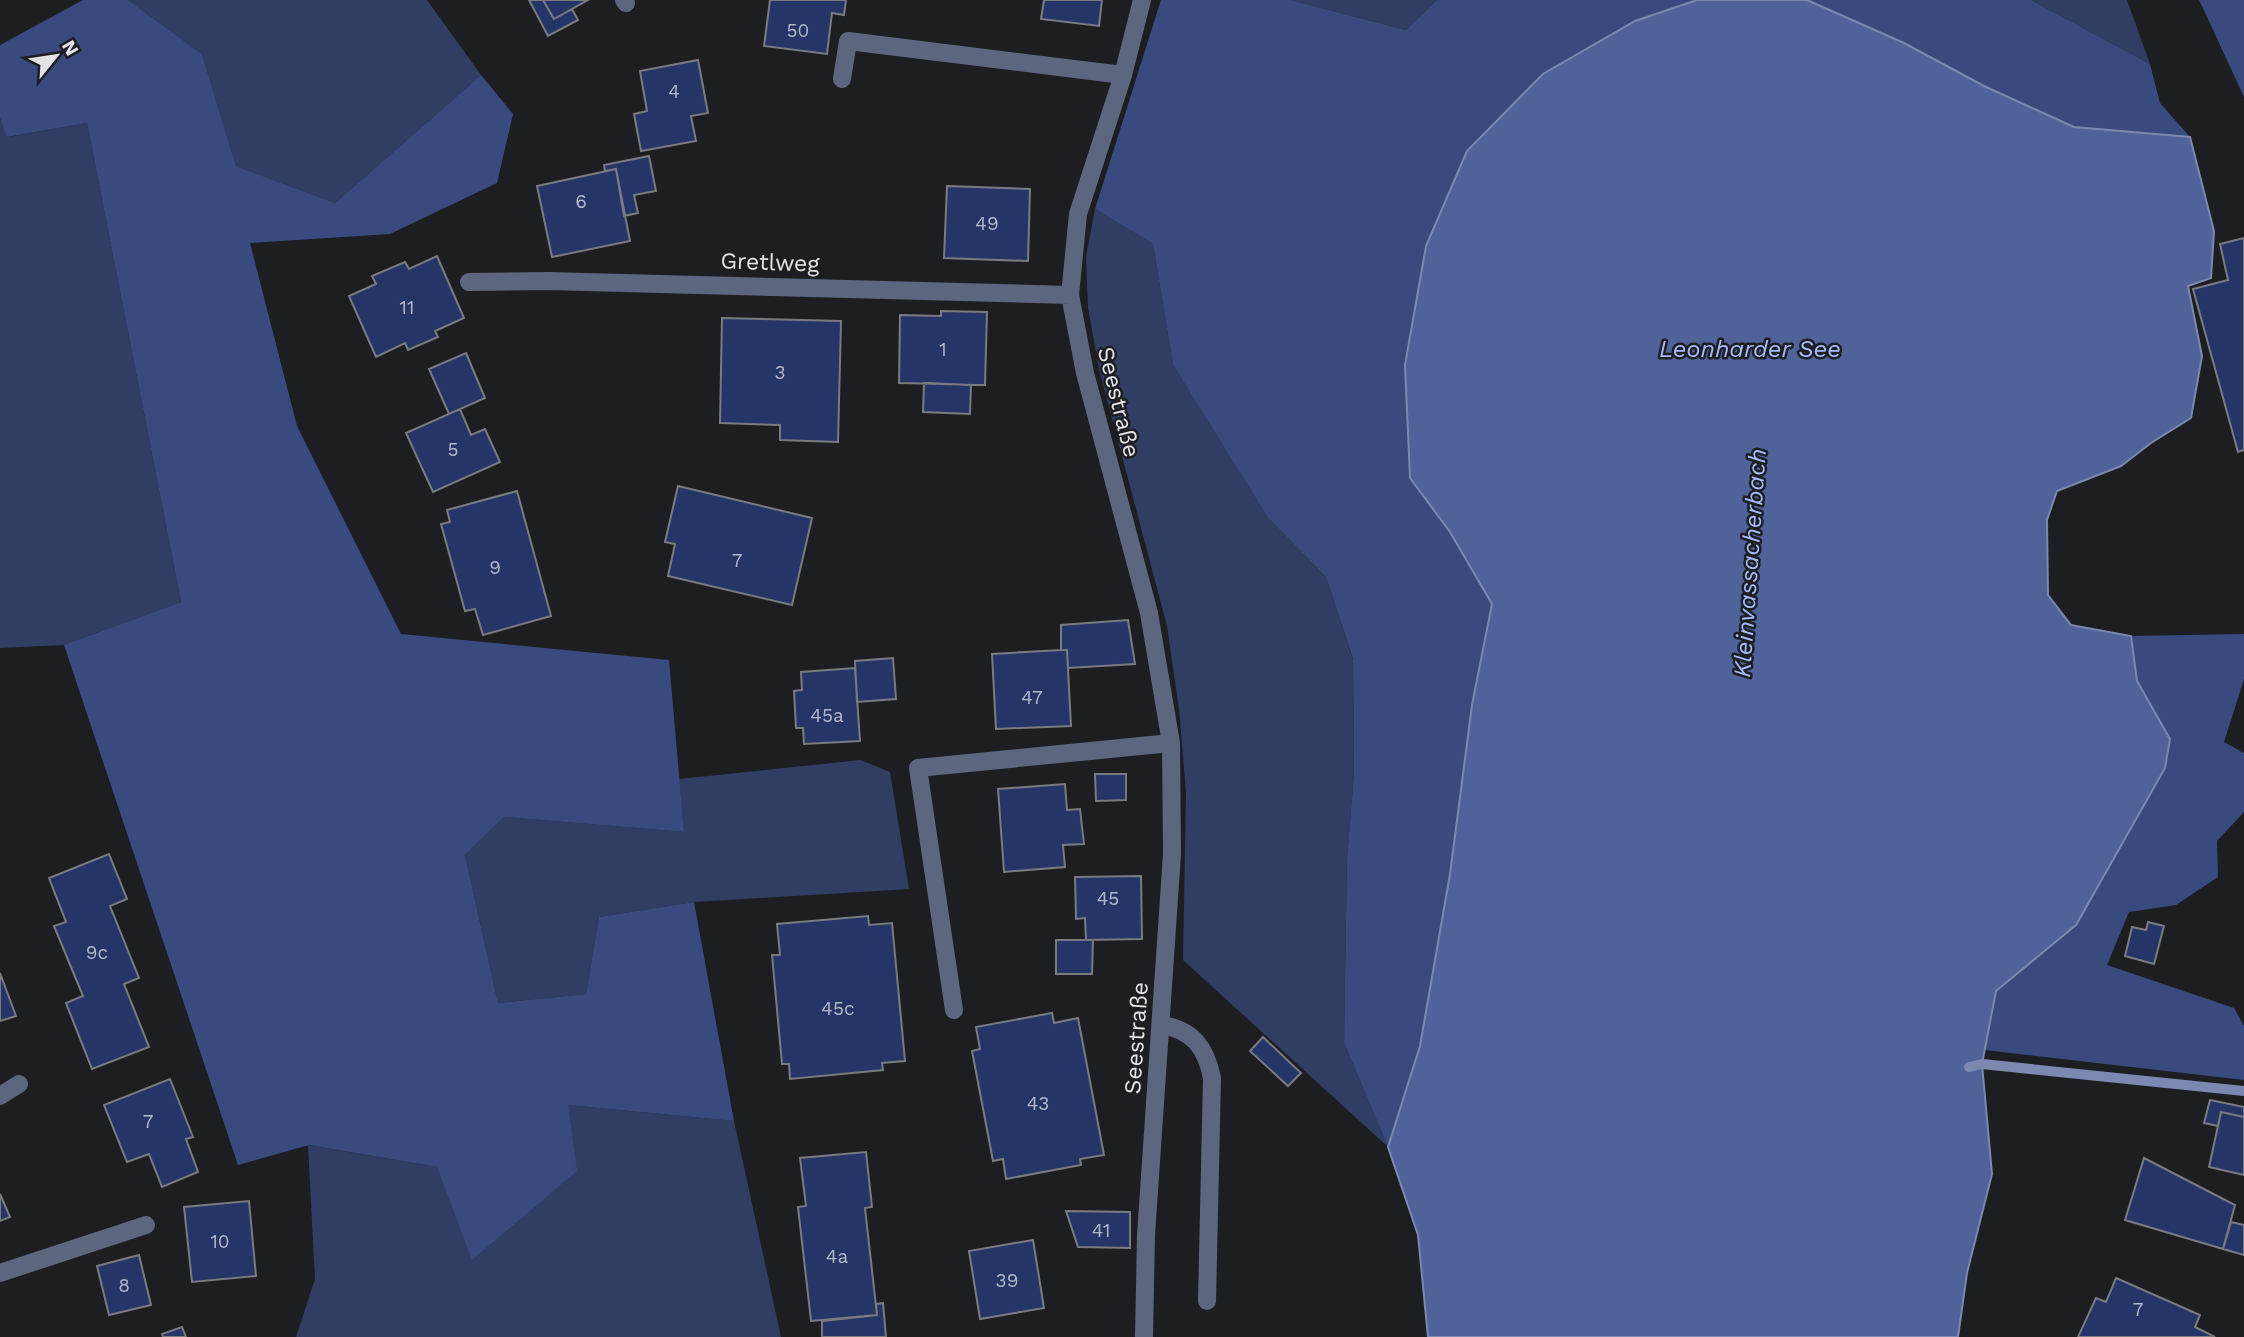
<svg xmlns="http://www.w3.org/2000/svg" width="2244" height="1337" font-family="'Work Sans',sans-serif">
<rect width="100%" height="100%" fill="#1d1e22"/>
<!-- green -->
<path fill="#313e63" d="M128,0H427L481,75L335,203L236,166L202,54Z
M1290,0H1437L1406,30Z
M2031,0H2127L2150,64Z
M0,118L8,137L87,123L181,602L64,645L0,648Z
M1095,209L1153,244L1173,365L1268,518L1326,577L1353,660L1354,773L1347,858L1344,1043L1388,1147L1183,960L1186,792L1179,709L1167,626L1099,369L1088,308L1086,257Z
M861,760L890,772L909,889L694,902L599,917L586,994L498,1003L465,855L504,817L684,832L679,779Z
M568,1105L734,1121L781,1337H296L315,1279L308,1145L437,1167L473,1259Z"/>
<!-- forest -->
<path fill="#394a7f" d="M83,0H128L202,54L236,166L335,203L481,75L513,114L497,183L390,234L250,243L297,426L401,634L669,660L684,832L504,817L465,855L498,1003L586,994L599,917L694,902L734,1121L568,1105L577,1171L472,1260L437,1167L309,1145L238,1165L64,645L181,602L87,123L7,137L0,118V45Z
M1161,0H1290L1406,30L1437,0H1697L1635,21L1410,477L1450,532L1492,604L1472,705L1450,874L1420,1046L1388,1147L1344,1043L1347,858L1354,773L1353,659L1326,577L1268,518L1173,365L1153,244L1095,209Z
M1807,0H2031L2150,64L2160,103L2190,137L2074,127L1984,86L1904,43Z
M2199,0H2244V97L2202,6Z
M2244,634V679L2224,742L2244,753V812L2217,841L2218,877L2176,905L2129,912L2107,965L2234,1008L2244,1026V1080L1985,1050L1996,990L2076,925L2165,768L2170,739L2137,681L2131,636Z"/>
<!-- water -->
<path fill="#4f6299" stroke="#7b89b0" stroke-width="2" d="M1697,0H1807L1904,43L1984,86L2074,127L2190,137L2214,231L2211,278L2188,286L2202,356L2191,418L2151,443L2121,466L2057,491L2047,520L2048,595L2071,625L2131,636L2137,681L2170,739L2165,768L2076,925L1996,991L1982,1064L1992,1174L1967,1273L1958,1337H1428L1418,1235L1388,1147L1420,1046L1450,874L1472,705L1492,604L1450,532L1410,478L1405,365L1426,246L1467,151L1543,74L1635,21Z"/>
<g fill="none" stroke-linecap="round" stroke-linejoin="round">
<!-- stream -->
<path stroke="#7b89b0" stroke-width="10" d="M1969,1067L1982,1064L2244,1091"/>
</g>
<!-- building -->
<path fill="#263568" stroke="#797b7f" stroke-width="2" d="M529,0H543L554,19L572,9L578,20L548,36Z
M543,0H588L554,19Z
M770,0H846L844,15L832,13L827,54L764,46Z
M1044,0H1102L1099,26L1041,19Z
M698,60L708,113L691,116L696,141L641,151L634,114L647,111L640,71Z
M649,156L656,191L634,195L638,213L624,216L616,169L605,171L604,165Z
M616,169L630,241L552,257L537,186Z
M947,186L1030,189L1028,261L944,258Z
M2244,238V450L2238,452L2193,289L2228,280L2220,244Z
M437,256L464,318L435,331L438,337L408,350L405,343L376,357L349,296L376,284L372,276L405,262L409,269Z
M941,311L987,312L985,385L899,383L900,315L941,316Z
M722,318L841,321L838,442L780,440V425L720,423Z
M466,353L485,398L449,414L429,369Z
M924,383L971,385L970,414L923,412Z
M460,409L471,435L485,429L500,462L433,492L406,433Z
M678,486L812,518L792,605L668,576L675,544L665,542Z
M517,491L551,616L483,635L475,609L465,611L441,524L450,522L447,510Z
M1128,620L1135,664L1068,668L1067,650H1061V625Z
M1061,650H1067L1071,726L996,729L992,654Z
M893,658L896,699L857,702L855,661Z
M855,668L860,741L804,744L803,728H796L794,691L802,690L801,672Z
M1095,774H1126V800L1096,801Z
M1065,784L1067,810L1080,809L1084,844L1063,845L1065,867L1004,872L998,789Z
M109,854L127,899L110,906L139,978L124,984L149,1047L92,1069L66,1003L83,996L54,926L66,922L49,878Z
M1141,876L1142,939L1086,940L1085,918L1076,919L1075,877Z
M868,916L869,925L892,923L905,1061L882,1063L883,1070L790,1079L789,1064H782L772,955H780L777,924Z
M2148,922L2164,926L2154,964L2125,956L2132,927L2146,930Z
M1056,940H1093L1092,974H1056Z
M0,973L16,1016L0,1021Z
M1052,1013L1054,1023L1078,1018L1104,1155L1080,1159L1081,1165L1006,1179L1003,1159L993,1161L972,1051L980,1049L976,1027Z
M1263,1037L1301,1073L1288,1086L1250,1051Z
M170,1079L193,1137L186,1139L198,1172L162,1187L149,1154L127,1162L104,1105Z
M2210,1100L2244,1107V1117L2221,1112L2218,1126L2204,1123Z
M2221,1112L2244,1117V1175L2209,1167Z
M866,1152L872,1207L865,1208L877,1315L811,1321L798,1207L806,1206L800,1158Z
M2144,1158L2235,1205L2223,1249L2125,1220Z
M0,1194L10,1217L0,1221Z
M249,1201L256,1276L192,1282L184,1207Z
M1066,1211L1130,1212V1248L1078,1247Z
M2231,1222L2244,1225V1255L2223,1249Z
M1033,1240L1044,1308L980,1319L969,1251Z
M139,1255L151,1305L109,1315L97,1266Z
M2116,1278L2200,1315L2195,1327L2215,1337H2078L2096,1298L2106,1302Z
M883,1303L886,1337H822V1321L877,1315L876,1304Z
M182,1327L186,1337H163L162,1334Z"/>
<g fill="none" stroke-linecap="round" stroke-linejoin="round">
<!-- minor -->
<path stroke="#5c667e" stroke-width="18" d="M624,0L626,3
M1142,0L1123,75L1078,214L1070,295L1085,373L1149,613L1171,743L1172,854L1146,1235L1144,1337
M842,79L848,41L1123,75
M469,282L548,281L1070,295
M954,1010L918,768L1171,743
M1162,1025C1193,1030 1206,1048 1212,1078L1207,1301
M0,1096L19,1084
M0,1273L146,1225"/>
</g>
<g text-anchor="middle" stroke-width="5" stroke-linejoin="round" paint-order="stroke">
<!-- number labels -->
<g font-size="19" fill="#b3b8c6">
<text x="798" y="37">50</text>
<text x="674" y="98">4</text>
<text x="581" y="208">6</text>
<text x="987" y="230">49</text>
<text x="407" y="314">11</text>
<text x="943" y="356">1</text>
<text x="780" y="379">3</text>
<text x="453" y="456">5</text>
<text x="737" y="567">7</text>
<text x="495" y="574">9</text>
<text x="1032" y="704">47</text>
<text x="827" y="722">45a</text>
<text x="1108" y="905">45</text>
<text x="97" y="959">9c</text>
<text x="838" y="1015">45c</text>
<text x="1038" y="1110">43</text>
<text x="148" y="1128">7</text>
<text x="1101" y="1237">41</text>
<text x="220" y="1248">10</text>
<text x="837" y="1263">4a</text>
<text x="1007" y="1287">39</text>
<text x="124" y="1292">8</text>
<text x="2138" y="1316">7</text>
</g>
<!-- street labels -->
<g font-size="23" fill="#e2e3e6" stroke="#1d1e22">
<text transform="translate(770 262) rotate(2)" y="8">Gretlweg</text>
<text transform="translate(1119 402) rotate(76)" y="8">Seestraße</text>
<text transform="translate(1136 1038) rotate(-86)" y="8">Seestraße</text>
</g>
<!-- water labels -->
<g font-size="24" font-style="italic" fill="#a4bcfe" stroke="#1d1e22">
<text x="1750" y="357">Leonharder See</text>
<text transform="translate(1750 563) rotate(-86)" y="8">Kleinvassacherbach</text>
</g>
</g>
<!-- north arrow -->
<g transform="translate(56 56) rotate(60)" stroke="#1d1e22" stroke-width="5" paint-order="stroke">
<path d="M0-5L12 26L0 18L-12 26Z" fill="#e2e3e6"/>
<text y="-10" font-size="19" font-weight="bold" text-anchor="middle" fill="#e2e3e6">N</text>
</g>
</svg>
